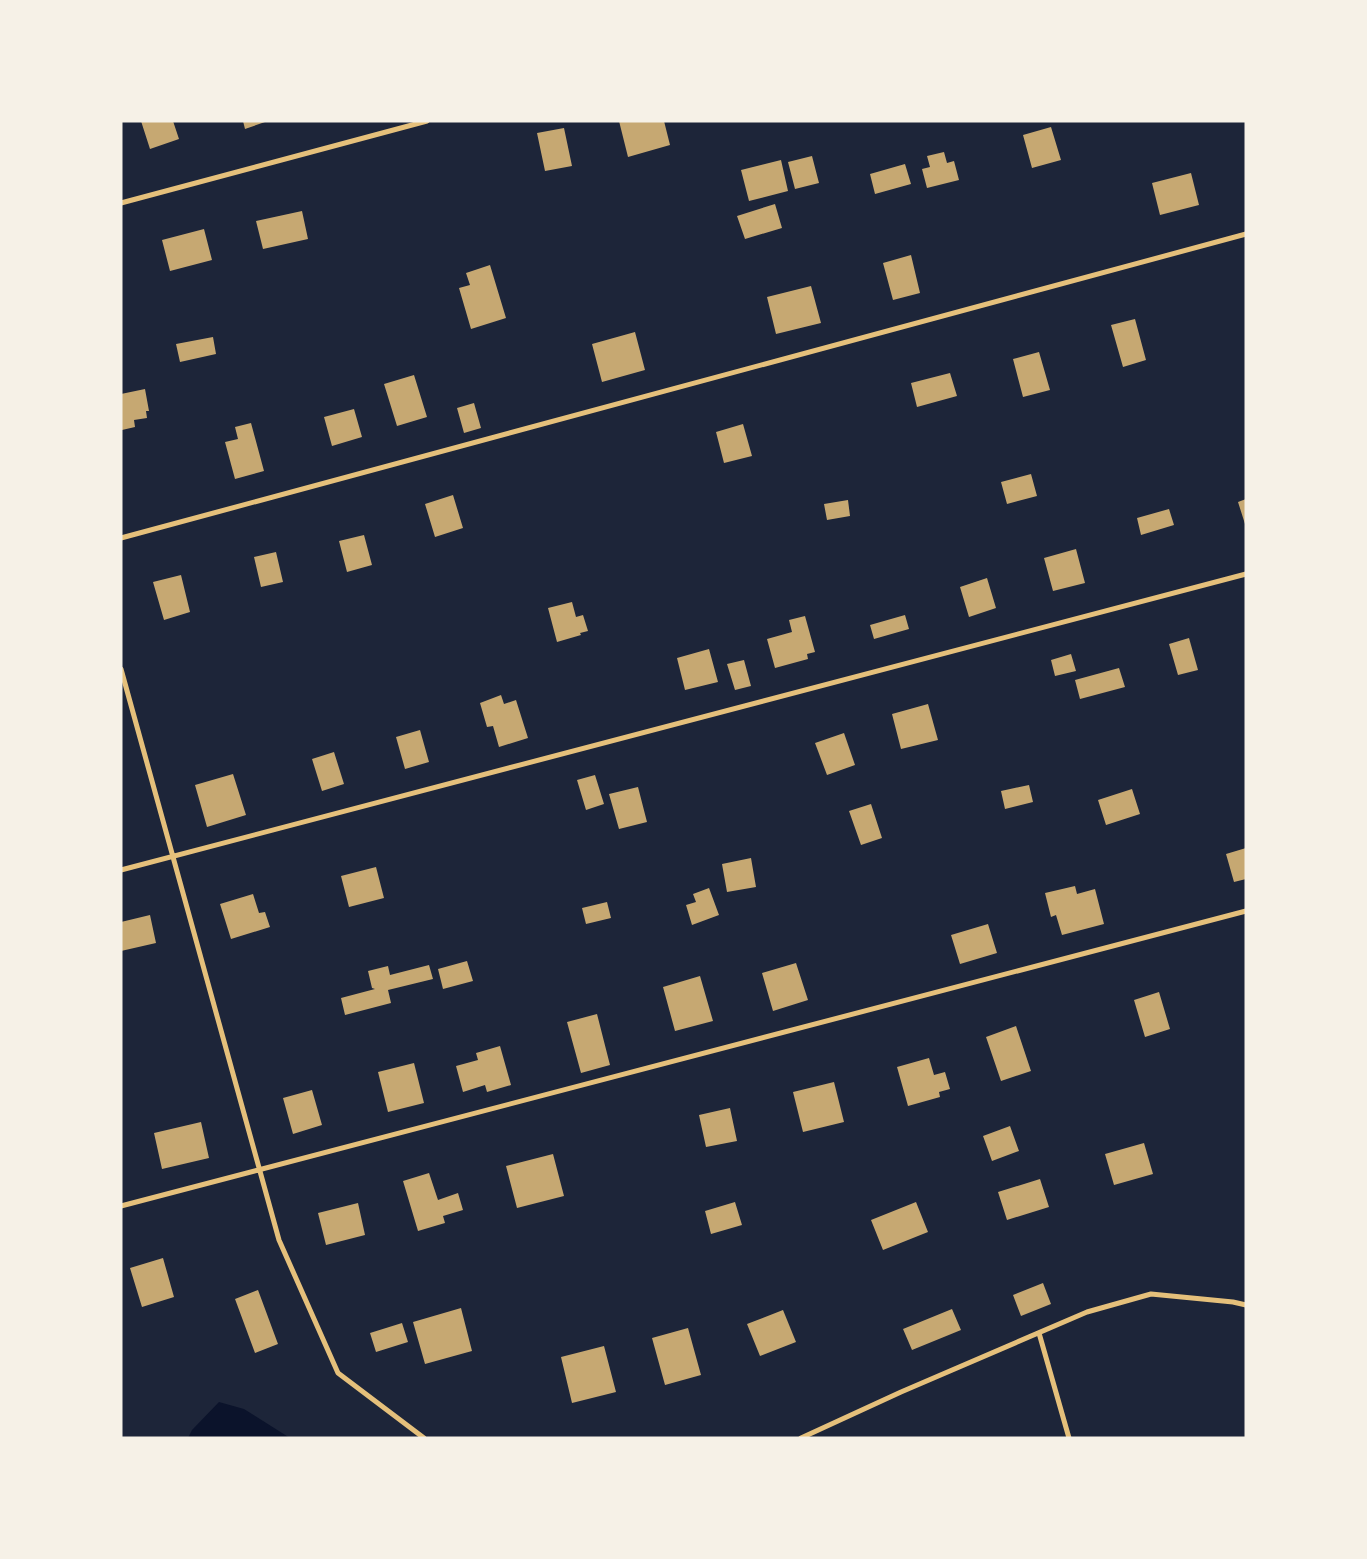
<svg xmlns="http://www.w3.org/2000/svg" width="1367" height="1559" font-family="'Golos Text',sans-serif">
<rect width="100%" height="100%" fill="#14213d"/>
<!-- green -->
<path fill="#1d2539" d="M121,121H1246V1438H121Z"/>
<!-- water -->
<path fill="#0b132b" d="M219,1402L244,1409L290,1438H188L192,1430Z"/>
<!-- building -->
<path fill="#c6a872" d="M141,121H173L179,139L150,149Z
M243,121H265V122L245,129Z
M619,121H664L670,145L628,157Z
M1051,127L1061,160L1032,168L1023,135Z
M564,128L572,166L545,171L537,133Z
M944,152L947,163L954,161L959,180L927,188L922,169L930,167L927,156Z
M812,156L819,183L795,189L788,162Z
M781,160L788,191L749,201L741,170Z
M905,164L911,184L875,194L870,174Z
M1191,173L1199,205L1160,215L1152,183Z
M775,204L782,228L745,239L737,216Z
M302,211L308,239L263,249L256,221Z
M204,229L212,260L170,271L162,240Z
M911,255L920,293L893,300L883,263Z
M490,265L506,318L471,329L459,288L470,285L466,273Z
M811,286L821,323L776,334L767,297Z
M1135,319L1146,360L1123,367L1111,325Z
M635,332L645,370L602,382L592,344Z
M213,337L216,354L180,362L176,344Z
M1039,352L1050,390L1023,397L1013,359Z
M950,373L957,396L917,407L911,383Z
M414,375L427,417L397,426L384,384Z
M145,389L149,411H146L147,418L134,420L135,427L122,430L121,394Z
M474,403L481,428L464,433L457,408Z
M354,409L362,437L332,446L324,417Z
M251,423L264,471L235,479L225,442L238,439L235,427Z
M743,424L752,456L724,463L716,432Z
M1031,474L1037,496L1007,504L1001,482Z
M453,495L463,528L435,537L425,504Z
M1246,499V523L1245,524L1238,502Z
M848,500L850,516L827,520L824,504Z
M1169,509L1174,525L1141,535L1137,518Z
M364,535L372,565L347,572L339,541Z
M1076,549L1085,583L1053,591L1044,558Z
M276,552L283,582L261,587L254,557Z
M181,575L190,612L164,620L153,582Z
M987,578L996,608L969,617L960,587Z
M572,602L576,617L583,615L588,631L580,633L581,635L557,642L548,608Z
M905,615L909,629L874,639L870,625Z
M805,616L815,652L807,654L808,659L775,668L767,639L792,632L789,620Z
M1189,638L1198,670L1178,675L1169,644Z
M709,649L718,682L685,690L677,658Z
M1071,654L1076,671L1055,676L1051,660Z
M744,660L751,686L735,690L727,664Z
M1119,668L1125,687L1080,699L1075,680Z
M501,695L504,704L516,700L528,738L499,747L493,726L487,727L480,703Z
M928,704L938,740L901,749L892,714Z
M420,730L429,762L405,769L396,737Z
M844,733L855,765L827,775L815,743Z
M334,752L344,784L322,791L312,759Z
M233,774L246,815L207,827L195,785Z
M595,775L604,804L586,810L577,780Z
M1029,785L1033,802L1005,809L1001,791Z
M638,787L647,822L619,829L609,794Z
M1132,789L1140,814L1106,825L1098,800Z
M871,804L882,838L861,845L849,811Z
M1246,848V879L1234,882L1226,854Z
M751,858L756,887L727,892L722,864Z
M376,867L384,898L349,907L341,876Z
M1075,886L1077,894L1095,889L1104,924L1062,935L1056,915L1051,917L1045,893Z
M709,888L719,915L692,925L686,905L696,902L693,894Z
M253,894L259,913L265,912L270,927L231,939L220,904Z
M607,902L611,918L586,924L582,908Z
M150,915L156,943L121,951V922Z
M988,924L997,953L960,964L951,935Z
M467,961L473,981L443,989L438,969Z
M796,963L808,1000L773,1011L762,973Z
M429,965L433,979L388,990L391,1003L345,1015L341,998L375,989L372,988L368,971L388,966L390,975Z
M700,976L713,1021L675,1031L663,987Z
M1159,992L1170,1029L1145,1037L1134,1000Z
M597,1014L610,1065L581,1073L567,1022Z
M1016,1026L1031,1071L1001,1081L986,1037Z
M500,1046L511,1085L487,1092L485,1085L463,1092L456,1066L478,1060L476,1053Z
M929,1058L934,1075L945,1072L950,1089L939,1092L940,1097L908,1106L897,1067Z
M414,1063L424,1103L388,1112L378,1072Z
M834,1082L844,1122L803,1132L793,1092Z
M312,1090L322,1125L293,1134L283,1098Z
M730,1108L737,1141L706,1147L699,1115Z
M201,1122L209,1158L162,1169L154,1133Z
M1010,1126L1019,1151L992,1161L983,1136Z
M1144,1143L1153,1174L1114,1185L1105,1154Z
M553,1154L564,1196L517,1208L506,1166Z
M429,1173L438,1200L458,1193L463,1210L443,1216L445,1223L418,1231L403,1181Z
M1040,1179L1049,1207L1007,1220L998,1192Z
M735,1202L742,1225L711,1234L705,1211Z
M916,1202L928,1232L883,1250L871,1220Z
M358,1203L365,1235L326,1245L318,1213Z
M163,1258L174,1297L142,1307L130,1268Z
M1043,1283L1051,1304L1021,1316L1013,1295Z
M258,1290L278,1344L255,1353L235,1299Z
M461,1308L472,1351L425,1364L413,1322Z
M952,1309L961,1330L912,1350L903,1329Z
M783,1310L796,1342L760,1356L747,1324Z
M402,1323L408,1342L376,1352L370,1333Z
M688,1328L701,1375L665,1385L652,1338Z
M604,1346L616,1392L572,1403L561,1357Z"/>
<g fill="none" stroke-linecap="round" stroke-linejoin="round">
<!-- minor -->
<path stroke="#e5c07b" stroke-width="5" d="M121,203L427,121
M121,538L1246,234
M121,669L279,1240L338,1373L424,1438
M121,870L1246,574
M121,1206L1246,911
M1039,1333L1069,1438
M801,1438L901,1392L1087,1312L1151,1294L1233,1302L1246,1305"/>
</g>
<!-- border -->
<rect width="1367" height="1559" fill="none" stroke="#f6f1e7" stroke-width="245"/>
</svg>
